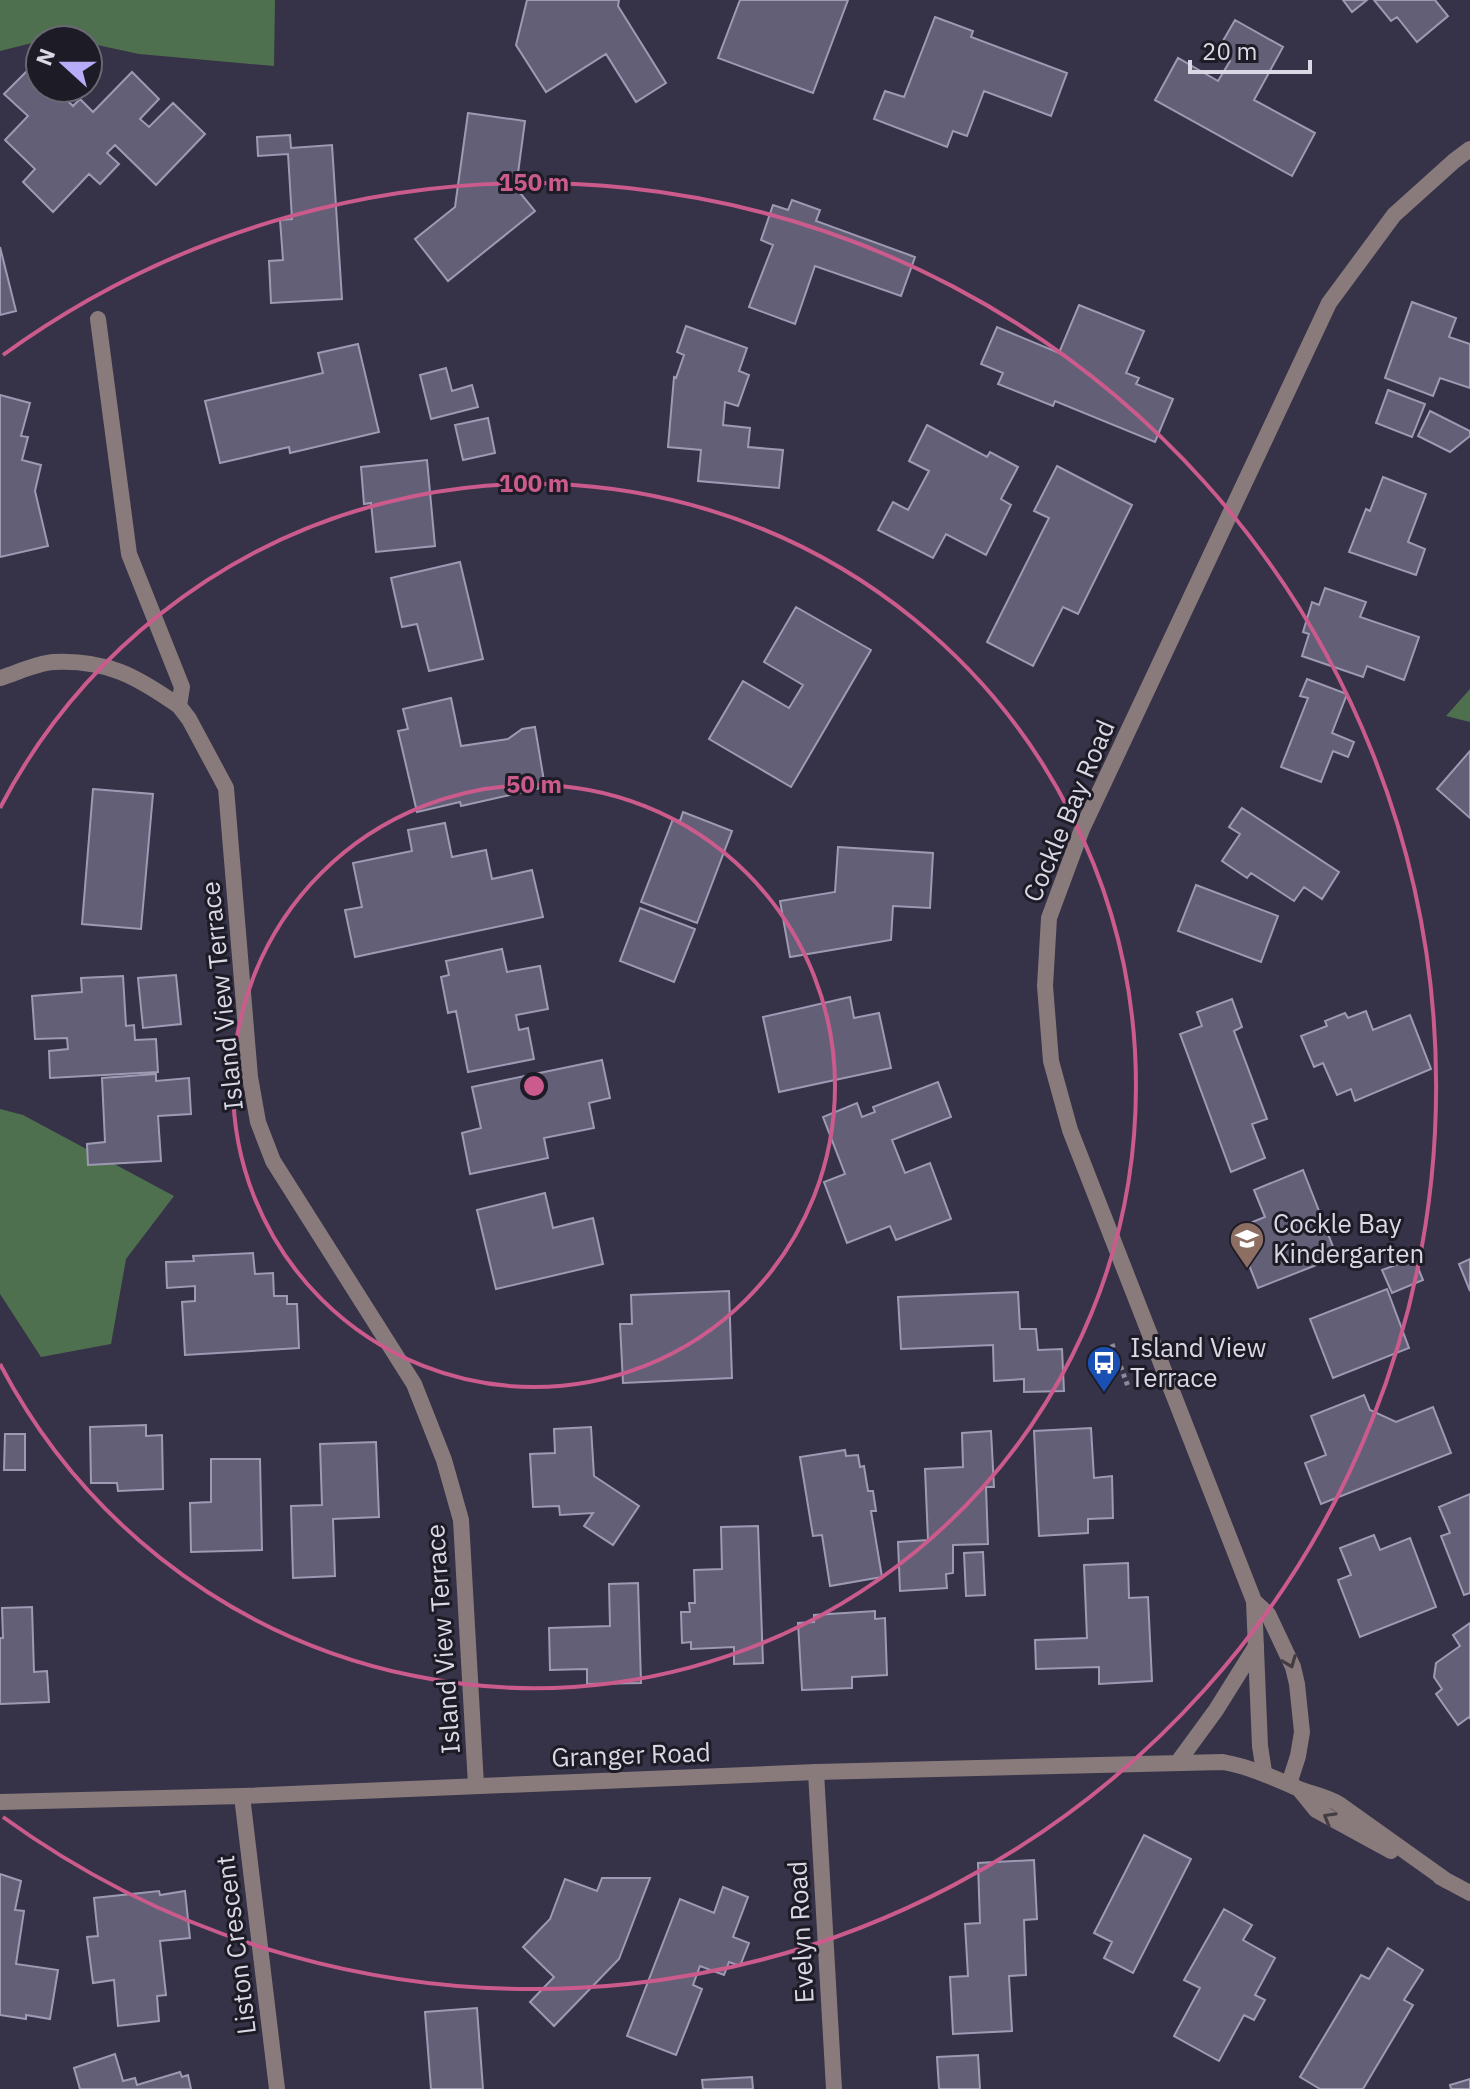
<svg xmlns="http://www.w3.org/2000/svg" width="1470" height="2089" font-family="'IBM Plex Sans',sans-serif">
<rect width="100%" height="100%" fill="#363247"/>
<!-- forest -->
<path fill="#4f704f" d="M0,0H275L274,66L139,54L88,43V40H71L56,37L0,51Z
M1470,689V722L1446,716Z
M0,1109L23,1115L174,1196L126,1259L111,1344L41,1357L0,1294Z"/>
<!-- building -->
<path fill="#635f77" stroke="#9e9ab4" stroke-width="2" d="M527,0H619L618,6L666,83L636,102L606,54L546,92L516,45Z
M740,0H848L813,93L718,58Z
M1343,0H1367L1352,12Z
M1374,0H1435L1448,16L1417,42L1397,17L1391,21Z
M935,17L973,31L971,37L1067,73L1051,116L984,91L967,136L953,131L947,147L874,119L885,91L904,97Z
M1235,20L1283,47L1254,100L1315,133L1292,176L1155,100L1178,58L1218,81L1230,61L1216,53Z
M32,66L40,74V88H54L73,106L80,99L93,112L132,72L159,99L140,119L149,127L173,103L205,134L156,185L115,145L107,153L119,164L100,184L89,174L53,212L23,182L35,169L5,140L28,116L4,94Z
M468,113L525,121L516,188L535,211L448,281L415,239L455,207Z
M290,135L291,148L332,145L342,299L271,303L269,261L283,260L280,220L292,219L288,154L258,156L257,137Z
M792,200L820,210L816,221L915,257L901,296L815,266L795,324L749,307L773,245L761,240L773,205L788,210Z
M0,247L16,311L0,315Z
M1412,302L1456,318L1449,337L1470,344V388L1440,378L1433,396L1385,378Z
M1079,305L1144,331L1126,373L1139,378L1136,384L1173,399L1155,442L1055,401L1053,406L998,384L1003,373L981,364L997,327L1059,353Z
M686,326L747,348L739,371L749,375L738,406L725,402L723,425L750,428L748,447L783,450L779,488L698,481L701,450L668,447L674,377L676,378L684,355L677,352Z
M358,344L379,432L290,453L289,447L220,463L205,401L323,373L318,353Z
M446,368L452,391L472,385L478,407L431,419L420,375Z
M1388,390L1425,404L1412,437L1376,423Z
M0,395L30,403L21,436L28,437L22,460L41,465L35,491L48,546L0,557Z
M1430,411L1470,431V436L1450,452L1418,436Z
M488,418L495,453L463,460L455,425Z
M927,425L987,457L990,452L1018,467L1001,499L1011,505L986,555L946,534L933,558L878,530L893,502L908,510L929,471L909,461Z
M427,460L435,546L376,552L371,503L364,504L361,467Z
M1057,466L1132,505L1078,614L1063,607L1033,666L987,642L1049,518L1034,511Z
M1383,477L1426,494L1408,542L1425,549L1416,575L1349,552L1366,509L1370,511Z
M460,562L483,659L429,671L417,624L402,627L391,578Z
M1325,588L1366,602L1360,617L1419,637L1404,680L1367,666L1363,677L1302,656L1309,634L1303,632L1312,602L1319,605Z
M796,607L871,650L791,787L709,739L743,681L789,708L803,685L764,662Z
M1307,679L1347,694L1332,733L1354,742L1348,757L1333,751L1321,782L1281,767L1308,698L1300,696Z
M451,698L461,746L508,739L522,729L535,727L545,787L461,806L460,802L417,812L398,731L408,729L403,709Z
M1470,751V818L1437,789Z
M93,789L153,794L141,929L82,924Z
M1242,808L1339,872L1322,899L1304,887L1294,901L1251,873L1247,878L1222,861L1240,834L1229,827Z
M683,812L732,831L697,923L641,902L673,819L680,821Z
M445,823L452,857L486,850L492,879L532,870L543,917L355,957L345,910L362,907L353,863L412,851L408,830Z
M838,847L933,853L930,908L893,906L891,940L790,957L780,901L835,892Z
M1196,885L1278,916L1261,962L1178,931Z
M640,908L695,929L674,982L620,961Z
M502,949L507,972L540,966L548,1009L516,1015L519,1030L528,1028L534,1059L468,1072L456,1011L448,1013L441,977L449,975L446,961Z
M176,975L181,1024L143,1028L138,978Z
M123,976L126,1026L134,1025L135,1040L156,1039L158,1072L50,1078L49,1051L68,1049L67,1038L35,1039L32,996L82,992L81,978Z
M850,997L854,1018L879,1013L891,1068L779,1092L763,1017Z
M1232,999L1242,1027L1234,1031L1267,1119L1252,1124L1265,1158L1231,1172L1180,1034L1202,1026L1197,1012Z
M1366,1011L1373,1030L1410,1015L1431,1069L1355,1101L1351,1089L1337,1095L1323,1063L1314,1067L1301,1036L1327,1026L1325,1021L1345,1013L1348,1018Z
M602,1060L610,1098L589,1103L594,1128L544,1138L548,1158L470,1174L462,1133L481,1128L472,1087Z
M156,1074V1081L189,1078L191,1114L158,1116L161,1161L88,1165L87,1144L105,1142L102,1078Z
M938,1082L951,1117L892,1140L905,1173L930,1163L951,1219L896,1240L890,1226L847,1243L824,1182L845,1174L823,1117L857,1103L862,1117L875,1112L873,1107Z
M1303,1170L1337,1257L1258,1288L1235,1229L1265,1217L1254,1190Z
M545,1193L553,1228L593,1218L603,1264L496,1289L477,1210Z
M253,1253L255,1274L273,1273L274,1296H287V1304H297L299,1348L185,1355L182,1302L195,1301V1286L167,1288L166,1262L194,1261L193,1256Z
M1414,1258L1423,1280L1392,1293L1382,1270Z
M1470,1259V1291L1459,1264Z
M1387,1289L1409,1348L1333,1378L1310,1319Z
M729,1291L732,1378L623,1383L620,1324H632L631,1295Z
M1018,1292L1020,1329H1036L1038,1350L1062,1349L1064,1391L1024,1392V1379L994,1381L993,1345L901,1349L898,1297Z
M1364,1395L1370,1410L1396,1422L1433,1407L1451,1453L1321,1504L1305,1463L1326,1455L1311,1416Z
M146,1425V1436L162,1435L163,1489L118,1491L117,1483H91L90,1427Z
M591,1427L594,1476L639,1506L613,1545L584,1526L593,1513L560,1515L559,1506L533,1507L530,1454L555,1453L554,1429Z
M1091,1428L1094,1478L1112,1476L1113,1518L1088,1519V1533L1039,1536L1034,1431Z
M991,1431L994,1487H986L988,1544L953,1545V1573L946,1574L947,1588L900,1591L898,1542L928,1540L925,1469L963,1467L962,1433Z
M5,1434H25V1470H4Z
M376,1442L379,1517L333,1519L335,1576L293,1578L291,1506L322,1505L320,1444Z
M845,1450L846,1456L858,1455L860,1467L864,1466L868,1491H873L876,1511H871L882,1577L830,1586L822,1535L813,1536L800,1457Z
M211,1459H260L262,1550L191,1552L190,1503L211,1502Z
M1470,1494V1593L1464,1595L1441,1536L1450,1533L1439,1507Z
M758,1526L763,1663L734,1664V1647L691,1649V1642L682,1643L681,1612H690L689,1603H695L694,1570L722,1569L721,1527Z
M1374,1535L1380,1550L1410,1538L1436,1607L1360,1637L1338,1580L1351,1575L1340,1548Z
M983,1552L985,1595L966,1596L964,1553Z
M1128,1563L1129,1598L1148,1597L1152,1681L1099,1684V1667L1036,1669L1035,1640L1087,1638L1084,1565Z
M638,1583L641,1683L587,1684V1669L550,1670L549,1628L610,1626L609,1584Z
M32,1607L34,1672L47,1671L49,1702L0,1704V1638H3L2,1608Z
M875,1611V1619L885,1618L887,1675L852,1677V1688L802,1690L798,1623L814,1622V1615Z
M1470,1623V1719L1469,1717L1458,1725L1436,1694L1442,1689L1434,1677L1436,1663L1460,1646L1453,1635Z
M1144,1835L1191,1859L1133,1973L1104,1958L1112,1942L1094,1933Z
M1034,1860L1037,1919L1024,1920L1026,1975L1009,1976L1012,2031L953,2034L950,1977L968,1976L965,1924L980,1923L978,1863Z
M0,1874L21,1881L15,1910L24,1911L16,1964L58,1970L50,2019L26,2015V2019L0,2015Z
M602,1878H650L619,1959L554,2026L530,2002L554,1977L523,1947L550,1919L565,1879L597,1891Z
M723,1887L748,1897L733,1937L749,1943L740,1966L729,1962L724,1975L700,1966L693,1985L702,1989L676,2055L627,2036L680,1899L714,1913Z
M159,1891L160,1895L185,1891L190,1938L160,1941L166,1995L157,1996L159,2021L118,2026L114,1980L93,1983L87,1937L98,1936L94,1898Z
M1224,1909L1252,1925L1243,1940L1275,1958L1255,1995L1265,2000L1254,2020L1244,2015L1219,2061L1174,2036L1200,1988L1184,1980Z
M1388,1948L1423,1970L1404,2000L1413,2005L1363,2089H1320L1300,2077L1361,1975L1369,1979Z
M477,2008L483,2089H431L425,2012Z
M115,2054L123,2081L135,2078L137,2085L180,2072L182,2077L188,2075L191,2089H80L74,2068Z
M978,2055L980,2089H939L937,2057Z
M752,2077L753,2089H703L702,2080Z
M1470,2079V2089H1451L1450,2085Z"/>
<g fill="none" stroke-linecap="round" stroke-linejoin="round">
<!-- path -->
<path stroke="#8d899b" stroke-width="5" stroke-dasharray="4 4" stroke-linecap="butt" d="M1112,1344L1129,1389"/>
<!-- minor -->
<path stroke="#897b7c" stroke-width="16" d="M98,319L129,554L182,687L179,706L189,719L226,788L250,1077L258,1122L273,1161L414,1384L444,1460L461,1520L476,1785
M0,678C17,673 36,663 54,662C108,660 136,676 179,706
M1254,1601L1268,1614L1293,1667L1297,1684L1302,1732L1298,1756L1289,1784
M816,1772L834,2089
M1264,1772L1260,1746L1254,1601L1070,1130L1051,1061L1045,986L1049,918L1082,829L1329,303L1394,215L1454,161L1470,149
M242,1796L277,2089"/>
<!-- tertiary -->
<path stroke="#897b7c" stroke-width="16" d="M1178,1762L1216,1710L1256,1646
M1299,1789L1316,1810L1391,1851
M0,1802L242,1796L816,1772L1223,1762C1250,1767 1272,1777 1297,1788C1311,1794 1326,1796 1339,1804L1447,1881
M1440,1877L1470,1893"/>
</g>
<!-- one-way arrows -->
<defs><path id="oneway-chevron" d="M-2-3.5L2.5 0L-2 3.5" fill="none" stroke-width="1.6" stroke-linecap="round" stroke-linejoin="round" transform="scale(2)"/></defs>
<g stroke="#433d43">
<use href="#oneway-chevron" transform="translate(1290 1662) rotate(69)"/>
<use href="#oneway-chevron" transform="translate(1329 1818) rotate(-150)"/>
</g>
<!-- distance rings -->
<g fill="none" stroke="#cb5b8c" stroke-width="4">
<circle cx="534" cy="1086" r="301"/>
<path d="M0 808A602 602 0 1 1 0 1364"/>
<path d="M3 355A903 903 0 1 1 3 1817"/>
</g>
<!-- icons -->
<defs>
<symbol id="school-pin" viewBox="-11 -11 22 30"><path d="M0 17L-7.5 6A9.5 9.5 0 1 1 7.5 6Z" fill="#8d6e63" stroke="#1d1b25"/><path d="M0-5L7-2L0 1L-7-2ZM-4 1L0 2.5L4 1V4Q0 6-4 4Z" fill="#fff"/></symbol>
<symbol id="bus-pin" viewBox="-11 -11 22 30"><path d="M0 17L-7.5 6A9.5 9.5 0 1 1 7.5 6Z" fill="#1a4fb4" stroke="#1d1b25"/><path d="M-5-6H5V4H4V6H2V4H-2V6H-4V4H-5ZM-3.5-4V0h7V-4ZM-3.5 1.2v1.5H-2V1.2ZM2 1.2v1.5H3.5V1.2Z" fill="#fff"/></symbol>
</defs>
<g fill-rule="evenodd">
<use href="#school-pin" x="1227" y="1219" width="40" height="54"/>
<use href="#bus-pin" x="1084" y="1343" width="40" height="54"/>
</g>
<g text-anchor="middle" stroke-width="6" stroke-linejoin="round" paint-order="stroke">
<!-- street labels -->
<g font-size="26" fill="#dbd8e6" stroke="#1d1b25">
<text transform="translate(1069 811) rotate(-67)" y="9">Cockle Bay Road</text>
<text transform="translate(222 996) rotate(-96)" y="9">Island View Terrace</text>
<text transform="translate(443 1639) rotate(-94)" y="9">Island View Terrace</text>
<text transform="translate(631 1755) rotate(-2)" y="9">Granger Road</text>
<text transform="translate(801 1932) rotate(-93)" y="9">Evelyn Road</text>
<text transform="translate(236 1945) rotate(-97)" y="9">Liston Crescent</text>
</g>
<!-- poi labels -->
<g font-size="26" fill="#dbd8e6" stroke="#1d1b25" text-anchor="start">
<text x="1273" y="1233">Cockle Bay<tspan x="1273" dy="30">Kindergarten</tspan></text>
<text x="1130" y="1357">Island View<tspan x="1130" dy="30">Terrace</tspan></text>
</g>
</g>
<circle cx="534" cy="1086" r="12" fill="#cb5b8c" stroke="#1d1b25" stroke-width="4"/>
<g font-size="24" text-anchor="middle" font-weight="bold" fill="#cb5b8c" stroke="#1d1b25" stroke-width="6" stroke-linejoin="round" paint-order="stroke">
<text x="534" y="191">150 m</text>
<text x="534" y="492">100 m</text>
<text x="534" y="793">50 m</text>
</g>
<!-- north arrow -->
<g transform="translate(64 64) rotate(291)"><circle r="38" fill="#1d1b25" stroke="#696772" stroke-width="2"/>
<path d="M0-6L14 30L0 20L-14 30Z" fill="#b6acf8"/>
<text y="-12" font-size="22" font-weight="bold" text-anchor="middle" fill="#dbd8e6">N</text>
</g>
<!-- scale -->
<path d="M1190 60v12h120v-12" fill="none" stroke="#dbd8e6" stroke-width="4"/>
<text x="1202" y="60" font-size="24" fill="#dbd8e6" stroke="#1d1b25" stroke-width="6" paint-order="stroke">20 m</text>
</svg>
